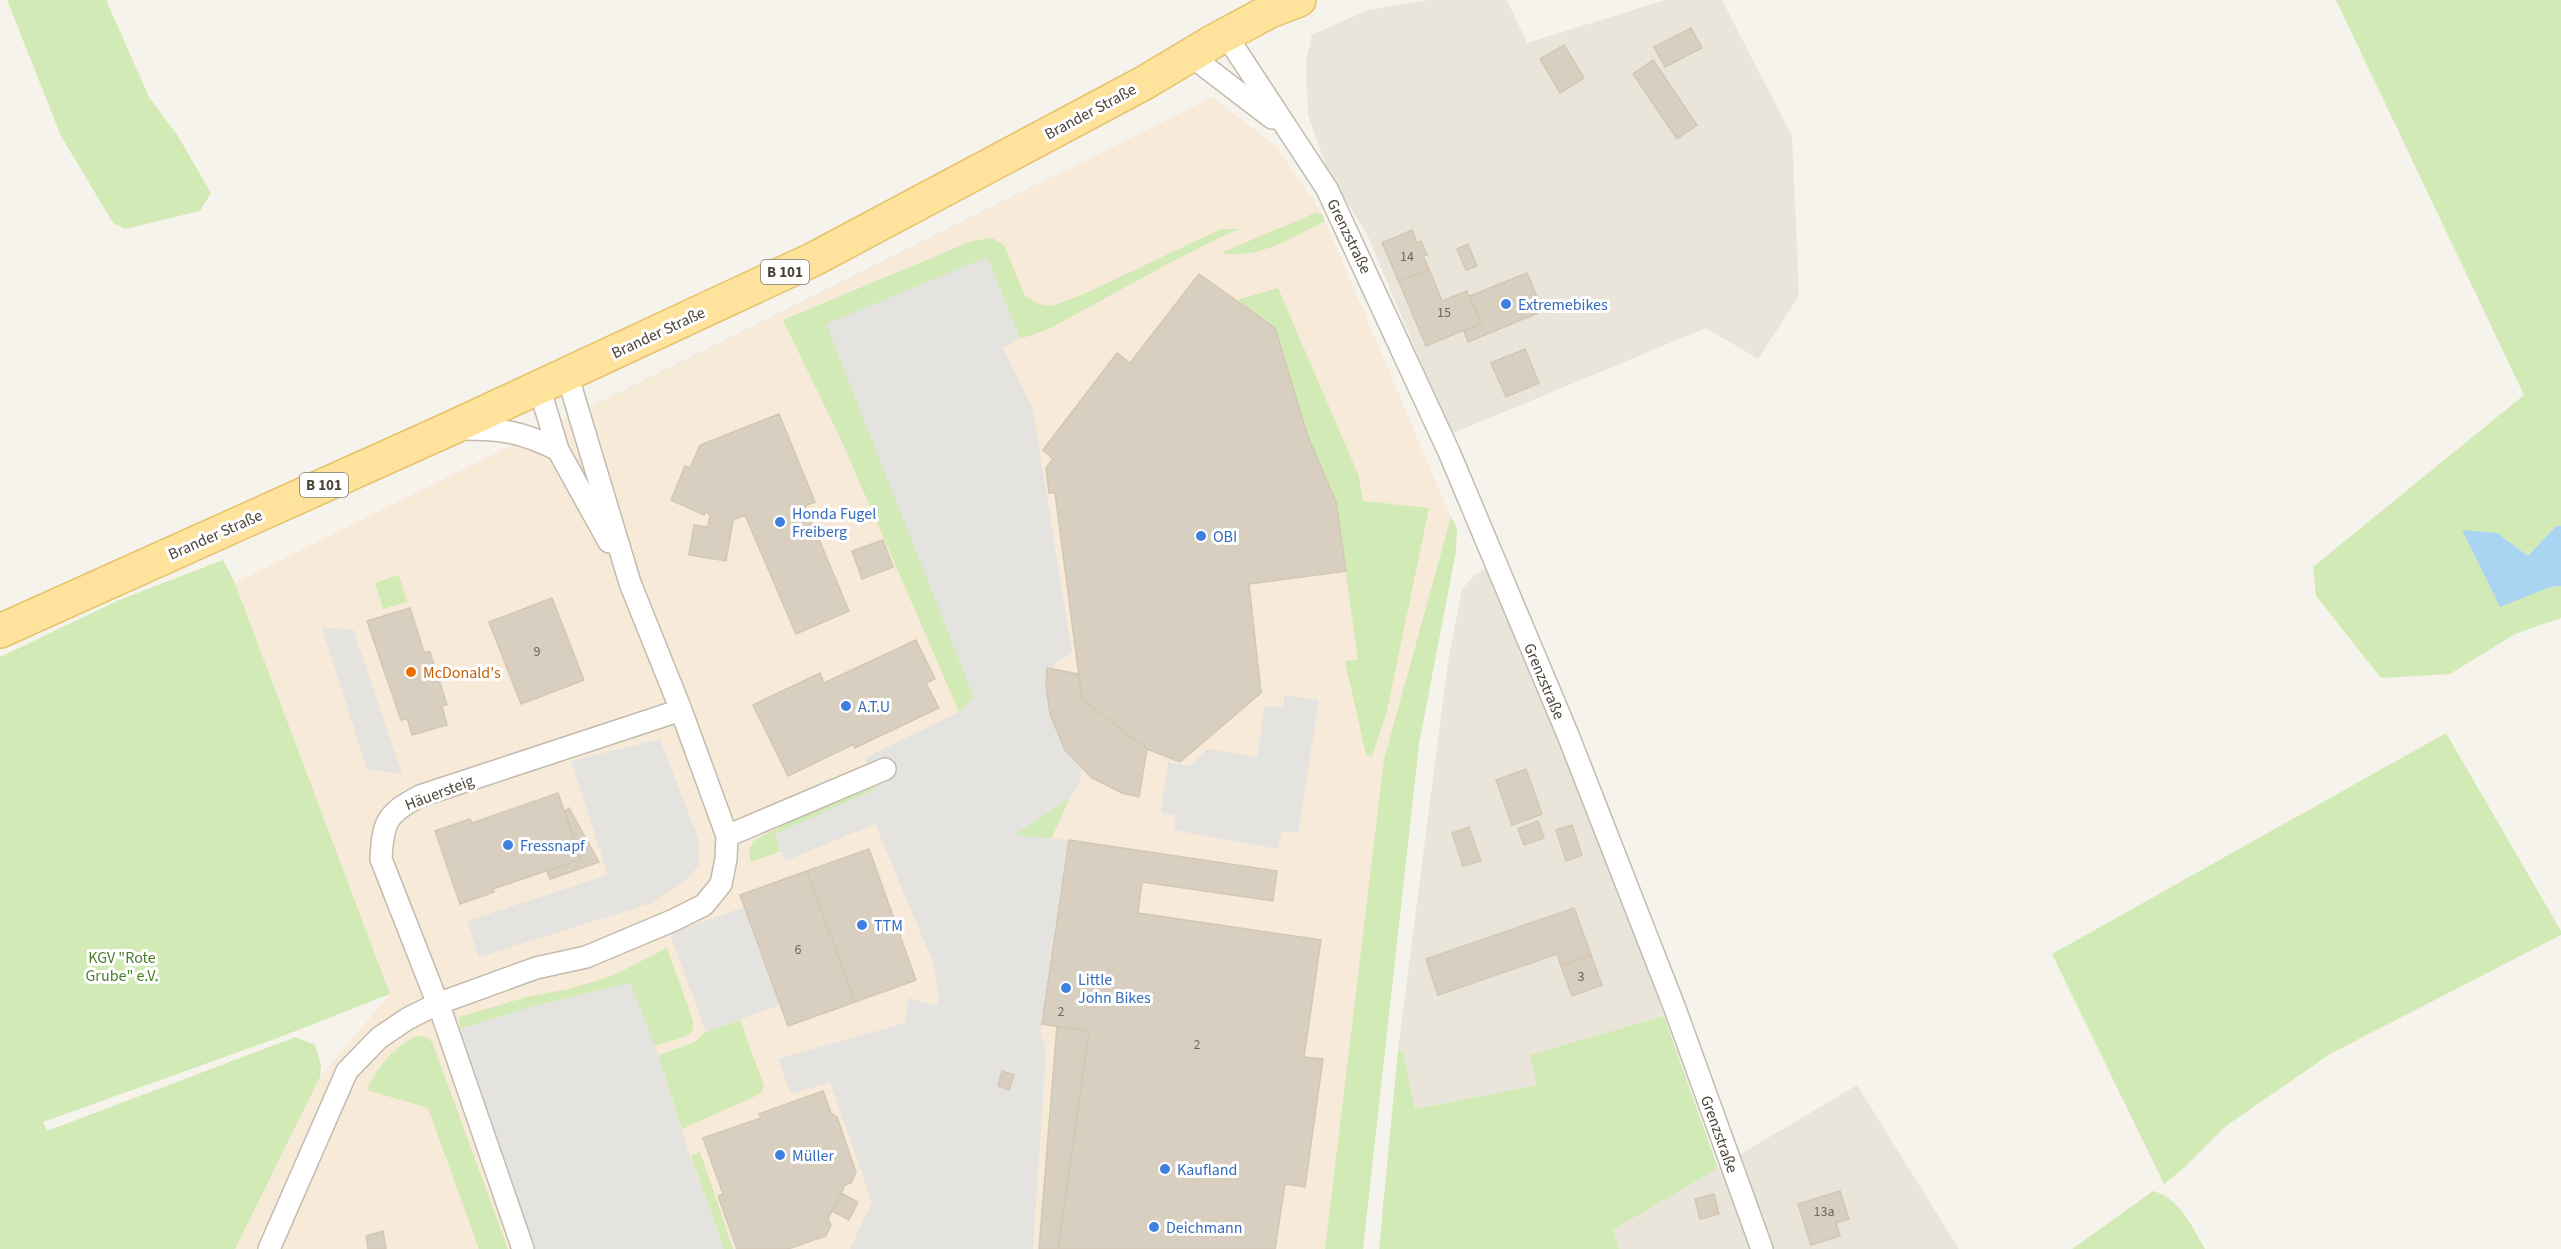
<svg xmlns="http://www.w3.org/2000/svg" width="2561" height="1249" font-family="'Source Sans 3',sans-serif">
<rect width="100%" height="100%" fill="#f6f3ec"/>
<!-- residential -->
<path fill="#eae5da" d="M1429,0H1507L1527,43L1665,0H1722L1792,136L1799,296L1758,359L1706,328L1451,434L1367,234L1328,172L1308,115L1306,62L1312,35L1368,10Z
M1492,563L1643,951L1664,1016L1531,1055L1538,1085L1415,1109L1403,1051L1398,1050L1448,662L1462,589L1474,576Z
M1857,1085L1959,1249H1619L1613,1230Z"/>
<!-- commercial -->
<path fill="#f7ead8" d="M1212,97L1275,145L1322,214L1451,517L1384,759L1325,1249H235L320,1077L390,994L235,583Z"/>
<!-- green -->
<path fill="#d2eab5" d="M7,0H106L149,97L178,136L211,193L200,211L125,229L113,223L61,136Z
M2336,0H2561V526H2556L2528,556L2497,533L2500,606L2550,587L2561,586V618L2515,634L2450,674L2381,678L2316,596L2313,567L2524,395Z
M1315,213L1322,214L1325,221C1293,237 1258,260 1221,253Z
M1221,229H1239C1191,250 1146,276 1100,301C1075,314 1048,333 1020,338L987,257L974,698L959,712L843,444L783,320L972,241L992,238L1004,245L1025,296L1040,304L1052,306L1084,294Z
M1278,288L1358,474L1363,501L1429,508L1387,711L1372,756L1366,755L1345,661L1358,660L1336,502L1308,437L1275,328L1237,300Z
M1451,517L1457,528L1456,551L1419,744L1363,1249H1325L1384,759Z
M223,560L235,583L390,994L275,1039L43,1122L47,1131L296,1037L315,1045L321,1065L320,1077L235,1249H0V657L119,600Z
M399,575L407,602L383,609L375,583Z
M2446,733L2561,931V935L2330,1054L2226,1126L2184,1168L2164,1184L2052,954Z
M874,783L893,785L775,834L781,851L751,862L749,852L753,841L793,820Z
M1070,798L1051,839L1013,835Z
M667,948L693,1021V1030L687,1036L655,1046L630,983L535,1006L460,1029L459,1017L527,997L569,989L595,981L614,975Z
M1664,1016L1718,1168L1613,1230L1619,1249H1379L1398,1050L1403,1051L1415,1109L1537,1085L1530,1055Z
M740,1020L764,1086L760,1094L682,1129L658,1055L693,1043L706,1032Z
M417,1036L426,1037L432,1042L508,1249H479L428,1108L367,1090C376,1068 394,1046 417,1036Z
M700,1152L733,1249H724L691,1156Z
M2153,1191C2180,1198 2192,1227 2205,1249H2072Z"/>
<!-- parking -->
<path fill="#e5e3e0" d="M987,257L1020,338L1003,348L1033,410L1072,652L1055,663L1052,681L1083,762L1080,781L1070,798L1014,835L1069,840L1041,1034L1046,1050L1033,1249H850L872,1202L830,1082L791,1094L778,1059L905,1023L909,998L938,1006V990L932,960L875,824L785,861L775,834L876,789L865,758L959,712L974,698L826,324Z
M322,628L353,629L402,774L367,769Z
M1284,695L1319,700L1298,833L1282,831L1278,849L1174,830L1175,815L1161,812L1168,762L1190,766L1207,749L1257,757L1265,706L1284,707Z
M660,739L698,838L699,864L690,877L652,903L479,957L467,921L608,875L571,761Z
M744,907L780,1005L706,1032L670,934Z
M630,983L655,1046L688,1150L724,1249H523L448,1033L535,1006Z"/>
<!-- water -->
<path fill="#a9d4f2" d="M2556,526H2561V586L2550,587L2500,607L2462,530L2497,533L2528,556Z"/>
<!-- building -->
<path fill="#d8cfc1" stroke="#d3c7b4" stroke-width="1.5" d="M1691,28L1702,48L1665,67L1654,47Z
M1564,45L1584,78L1560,93L1540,59Z
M1653,60L1697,125L1677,139L1633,74Z
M1412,230L1417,243L1421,241L1427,255L1423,256L1429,269L1399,282L1382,243Z
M1468,244L1477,266L1466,270L1457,249Z
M1429,269L1442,301L1467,291L1481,323L1426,346L1399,282Z
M1527,273L1543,311L1468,342L1464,331L1481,323L1470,296Z
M1199,274L1275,328L1308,437L1336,502L1346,571L1249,584L1261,693L1180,762L1147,749L1082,699L1055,493H1049L1046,468L1053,459L1043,450L1117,353L1130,363Z
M1525,349L1539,383L1506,397L1491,363Z
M779,414L815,502L805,506L849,611L796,634L745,515L733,520L726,561L689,555L694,525L708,527L710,515L705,511L704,515L671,500L685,466L690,468L700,445Z
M883,540L893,567L862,579L852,551Z
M552,598L584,680L521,704L489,622Z
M410,608L424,652H430L447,705L442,706L447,725L412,735L407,718L401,720L367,621Z
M916,640L935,679L926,683L939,708L855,748L854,744L788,776L753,705L820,673L824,683Z
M1047,668L1078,674L1082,699L1147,749L1139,797L1122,793L1092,778L1065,750L1050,714L1046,687Z
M1526,769L1542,814L1512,825L1496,780Z
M558,793L581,859L493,889L494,892L460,904L435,831L470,819L472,823Z
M569,808L599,862L550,879L547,871L581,859L565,811Z
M1538,821L1544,838L1524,845L1518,829Z
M1572,825L1582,855L1566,861L1556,830Z
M1469,827L1481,861L1463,866L1452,833Z
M1069,840L1277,871L1273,901L1142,882L1138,913L1321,940L1304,1057L1323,1059L1305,1187L1285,1184L1275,1249H1058L1089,1031L1042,1024Z
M869,849L916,980L855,1002L807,871Z
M807,871L855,1002L788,1026L740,895Z
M1574,908L1591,955L1561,966L1557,954L1438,995L1426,959Z
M1591,955L1602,985L1572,996L1561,966Z
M1057,1026L1089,1031L1058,1249H1039Z
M1002,1071L1014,1075L1009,1090L998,1086Z
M823,1091L831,1113L837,1117L856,1172L851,1183L845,1185L828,1219L831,1225L826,1236L788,1249H737L718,1196L723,1194L703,1138L761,1118L759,1114Z
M1840,1191L1849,1219L1836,1223L1840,1236L1811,1245L1798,1204Z
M841,1193L858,1202L849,1220L832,1211Z
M1714,1194L1719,1214L1700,1219L1695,1199Z
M383,1231L386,1249H368L366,1236Z"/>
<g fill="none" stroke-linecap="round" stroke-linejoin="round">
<defs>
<path id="street" d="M1226,35L1327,189L1449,452L1568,735L1674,1006L1762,1249
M1191,56L1272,118
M539,387L558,450L609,542
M460,429C501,429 521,431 558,450
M727,836L885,769
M269,1249L347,1071L379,1038L407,1019L437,1004L536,968L586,957L674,920L704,905L721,884L726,859L727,836L681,710L630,583L567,374
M523,1249L443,1017L381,859C383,822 386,814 420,796L681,710"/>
<path id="primary" d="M0,631L447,430L814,259L1144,83L1216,40L1270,11L1299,0"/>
</defs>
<!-- street casing -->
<use href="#street" stroke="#c2bbae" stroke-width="24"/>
<!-- primary casing -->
<use href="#primary" stroke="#e6c16a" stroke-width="36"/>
<!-- street -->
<use href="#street" stroke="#fff" stroke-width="21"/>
<!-- primary -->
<use href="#primary" stroke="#ffe39c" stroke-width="33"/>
</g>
<!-- markers -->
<g fill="#3f7fe0" stroke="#fff" stroke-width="2">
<circle cx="1506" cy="304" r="6"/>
<circle cx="780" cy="522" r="6"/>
<circle cx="1201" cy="536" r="6"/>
<circle cx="846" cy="706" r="6"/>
<circle cx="508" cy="845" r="6"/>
<circle cx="862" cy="925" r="6"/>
<circle cx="1066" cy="988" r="6"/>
<circle cx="780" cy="1155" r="6"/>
<circle cx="1165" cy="1169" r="6"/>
<circle cx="1154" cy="1227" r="6"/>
</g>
<circle fill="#e8710a" stroke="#fff" stroke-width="2" cx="411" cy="672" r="6"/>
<g text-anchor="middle" stroke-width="6" stroke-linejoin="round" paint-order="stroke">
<!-- number labels -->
<g font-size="14" fill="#6e675b">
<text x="1407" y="261">14</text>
<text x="1444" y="317">15</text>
<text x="537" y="656">9</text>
<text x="798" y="954">6</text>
<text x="1581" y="981">3</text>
<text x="1061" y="1016">2</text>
<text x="1197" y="1049">2</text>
<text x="1824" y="1216">13a</text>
</g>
<!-- shield labels -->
<g fill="#fff" stroke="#817c74" stroke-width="1.5">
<rect x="761" y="260" width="48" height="24" rx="4.5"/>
<rect x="300" y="473" width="48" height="24" rx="4.5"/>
</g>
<g font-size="15" font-weight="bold" fill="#4b4439">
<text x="785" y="277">B 101</text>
<text x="324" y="490">B 101</text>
</g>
<!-- street labels -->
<g font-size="16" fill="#4b4439" stroke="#fff">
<text transform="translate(1090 111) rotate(-28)" y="6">Brander Straße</text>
<text transform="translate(1350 236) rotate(64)" y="6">Grenzstraße</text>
<text transform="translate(658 332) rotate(-25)" y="6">Brander Straße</text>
<text transform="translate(215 534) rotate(-24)" y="6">Brander Straße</text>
<text transform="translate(1545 681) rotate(67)" y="6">Grenzstraße</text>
<text transform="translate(439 792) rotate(-21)" y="6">Häuersteig</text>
<text transform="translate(1720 1134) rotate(70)" y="6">Grenzstraße</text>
</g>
<!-- shop labels -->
<g font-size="16" fill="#366cbe" stroke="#fff" text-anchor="start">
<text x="1518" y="310">Extremebikes</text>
<text x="792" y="519">Honda Fugel<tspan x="792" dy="18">Freiberg</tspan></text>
<text x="1213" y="542">OBI</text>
<text x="858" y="712">A.T.U</text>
<text x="520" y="851">Fressnapf</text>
<text x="874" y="931">TTM</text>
<text x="1078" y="985">Little<tspan x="1078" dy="18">John Bikes</tspan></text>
<text x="792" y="1161">Müller</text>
<text x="1177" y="1175">Kaufland</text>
<text x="1166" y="1233">Deichmann</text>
</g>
<!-- food labels -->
<g font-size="16" fill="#c56008" stroke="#fff" text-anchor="start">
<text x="423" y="678">McDonald's</text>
</g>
<!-- park labels -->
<g font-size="16" fill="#4a7f2a" stroke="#fff">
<text x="122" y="963">KGV "Rote<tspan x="122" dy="18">Grube" e.V.</tspan></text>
</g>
</g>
</svg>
